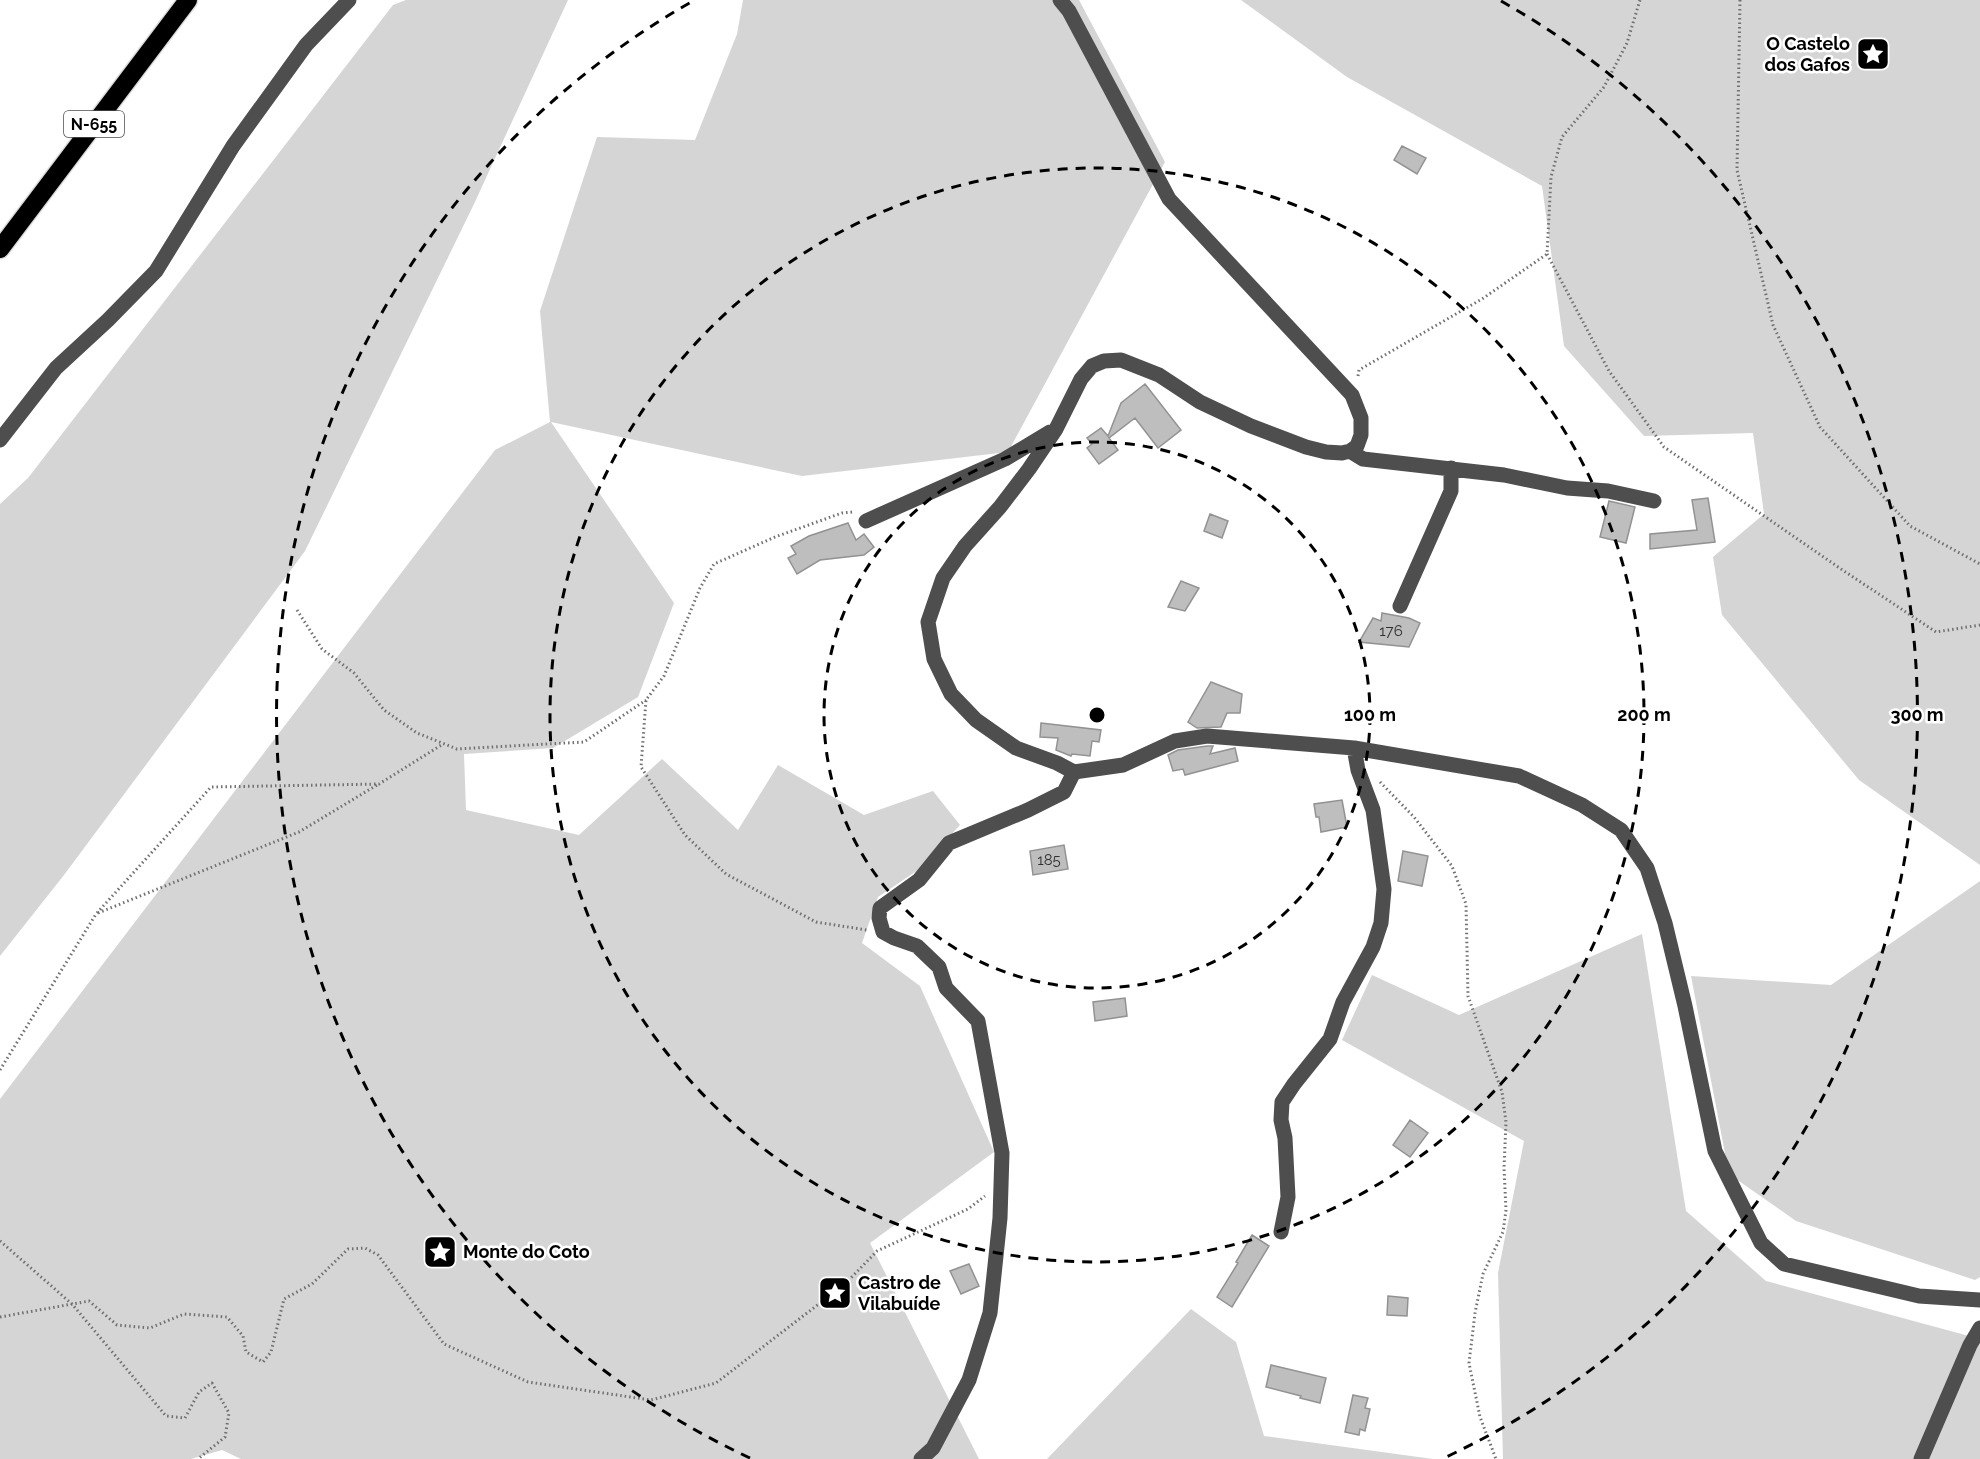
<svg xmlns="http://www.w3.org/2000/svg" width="1980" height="1459" font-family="Raleway,sans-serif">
<rect width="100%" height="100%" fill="#fff"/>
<!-- green -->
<path fill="#d5d5d5" d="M406,0H568L474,204L305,551L64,875L0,956V504L28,478L393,5Z
M743,0H1079L1165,162L1008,452L802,476L551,422L674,603L638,697L553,748L464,754L466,810L579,835L662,759L738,830L778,765L864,815L933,791L960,825L918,870L878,897L862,943L920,986L994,1152L870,1243L979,1459H241L222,1450L191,1459H0V1099L495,450L550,422L540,311L597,137L695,140L737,34Z
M1241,0H1980V865L1859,780L1722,615L1713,557L1764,514L1753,433L1644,436L1564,346L1542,186L1347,77Z
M1980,881V1277L1975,1280L1796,1221L1729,1174L1691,976L1831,985Z
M1642,934L1686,1211L1766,1281L1980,1339V1459H1503L1498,1273L1524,1141L1342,1040L1372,975L1459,1015Z
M1191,1309L1236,1342L1264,1436L1433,1459H1047Z"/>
<!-- building -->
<path fill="#bebebe" stroke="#929292" stroke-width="1.5" d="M1402,146L1426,158L1417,174L1394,160Z
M1145,384L1181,430L1158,448L1135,418L1109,438L1118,450L1099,464L1087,448L1092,444L1087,438L1101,428L1108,436L1121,403Z
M1708,498L1715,542L1650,549V534L1697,530L1692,500Z
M1609,501L1635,507L1626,543L1600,537Z
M1210,514L1228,521L1222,538L1204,531Z
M848,523L856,540L864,534L874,547L864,555L820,560L797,574L788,558L796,554L791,546L809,536Z
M1181,581L1199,588L1185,611L1168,607Z
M1382,613L1409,618L1420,623L1409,647L1359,642L1373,618L1381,621Z
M1211,682L1242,694L1240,713H1227L1221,727L1197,728L1188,722Z
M1041,723L1101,730L1099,742L1092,741L1090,756L1072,754L1071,756L1056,750L1058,738L1040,737Z
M1207,746H1213L1210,754L1235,748L1238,761L1185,775L1183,769L1173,771L1168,755L1178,750Z
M1342,800L1347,827L1321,832L1319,817H1316L1314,804Z
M1064,845L1068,869L1033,875L1030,851Z
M1403,851L1428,856L1422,886L1398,881Z
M1125,998L1127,1016L1095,1021L1093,1002Z
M1410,1120L1428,1133L1410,1157L1393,1145Z
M1252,1235L1269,1246L1232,1307L1217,1297L1238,1263L1236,1262Z
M969,1264L979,1286L961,1294L950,1271Z
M1388,1296L1408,1298L1407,1316L1387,1315Z
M1271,1365L1326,1378L1320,1403L1300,1398L1301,1396L1266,1387Z
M1353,1395L1368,1398L1365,1408L1370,1409L1365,1431L1360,1429L1359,1435L1345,1432Z"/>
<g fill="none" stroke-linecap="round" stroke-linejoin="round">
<defs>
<path id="highway" d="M0,249L188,0"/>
</defs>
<!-- highway casing -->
<use href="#highway" stroke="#dbdbdb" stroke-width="21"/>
<!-- path -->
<path stroke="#707070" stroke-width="3" stroke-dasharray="1.5 3" stroke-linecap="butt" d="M1740,0L1737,170L1773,325L1820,427L1910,526L1980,564
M1547,254L1609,371L1664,447L1841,569L1936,632L1980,625
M1358,376L1359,370L1482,299L1547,254L1551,177L1562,137L1604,87L1627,43L1640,0
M852,512L842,513L775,537L714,564L700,588L664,676L646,700L641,767L685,835L726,874L816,922L867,930
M297,610L322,649L354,673L384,710L417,733L457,749L584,742L646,700
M1380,782L1414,817L1452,866L1466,904L1468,996L1502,1092L1506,1122L1504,1168L1506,1210L1503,1232L1483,1274L1475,1313L1469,1363L1480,1417L1496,1459
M98,913L299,832L377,785
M0,1070L96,914L211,787L379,784L443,744
M0,1241L72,1304L166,1416L185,1418L199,1392L212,1383L229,1413L225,1437L198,1459
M0,1317L89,1301L117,1325L150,1328L184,1314L227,1317L243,1336L246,1352L263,1362L271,1352L284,1299L312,1284L348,1249L365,1248L378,1255L444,1344L528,1382L651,1400L716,1383L846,1283L877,1251L968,1209L985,1196"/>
<!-- minor -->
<path stroke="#4e4e4e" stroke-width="15" d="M1060,0L1069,11L1169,199L1352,395L1361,418V435L1357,446L1350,451L1342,453L1326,452L1306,447L1251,426L1200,402L1159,375L1121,360L1104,361L1092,366L1081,379L1056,429L1029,469L1000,507L965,546L943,578L928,622L934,659L951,694L976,720L1016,748L1057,763L1074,772L1123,765L1175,741L1207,736L1354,748L1519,776L1582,805L1621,830L1647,868L1665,923L1685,1006L1715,1151L1761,1243L1784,1264L1919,1296L1980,1300
M0,440L56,368L108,320L156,271L233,146L306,45L349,0
M1350,451L1363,459L1504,475L1567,488L1608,491L1654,501
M866,521L1005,459L1050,432
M1400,606L1451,491V468
M1281,1232L1288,1197L1285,1138L1281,1120L1282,1102L1294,1084L1330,1039L1343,1002L1373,947L1381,923L1384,889L1373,810L1358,770L1354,748
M921,1459L933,1448L969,1380L990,1313L1000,1218L1002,1153L978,1021L946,988L939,967L917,946L894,938L883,932L879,918L880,908L919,880L949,843L1028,810L1064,792L1074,772
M1921,1459L1970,1345L1980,1328"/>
<!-- highway -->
<use href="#highway" stroke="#000" stroke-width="18"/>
</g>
<!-- distance rings -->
<g fill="none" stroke="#000" stroke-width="3" stroke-dasharray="10 8">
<circle cx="1097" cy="715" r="273"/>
<circle cx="1097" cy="715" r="547"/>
<path d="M750 1458A820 820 0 0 1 693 1M1501 1A820 820 0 0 1 1444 1458"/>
</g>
<!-- icons -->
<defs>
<symbol id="sight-square" viewBox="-11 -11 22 22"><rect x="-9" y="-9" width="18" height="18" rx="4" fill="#000" stroke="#fff"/><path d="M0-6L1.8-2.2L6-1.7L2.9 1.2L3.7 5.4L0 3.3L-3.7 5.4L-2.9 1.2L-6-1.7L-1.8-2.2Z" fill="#fff"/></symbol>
</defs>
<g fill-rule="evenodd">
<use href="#sight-square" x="1854" y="35" width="38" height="38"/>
<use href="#sight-square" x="421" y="1233" width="38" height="38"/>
<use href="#sight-square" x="816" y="1274" width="38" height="38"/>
</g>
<g text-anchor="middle" stroke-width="5" stroke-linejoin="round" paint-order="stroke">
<!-- number labels -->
<g font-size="15" fill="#303030">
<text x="1391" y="636">176</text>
<text x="1049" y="865">185</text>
</g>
<!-- shield labels -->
<rect fill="#fff" stroke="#4c4c4c" stroke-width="1.5" x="64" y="111" width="60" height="26" rx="4.5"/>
<g font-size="16" font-weight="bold" fill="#000">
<text x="94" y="130">N-655</text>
</g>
<!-- poi labels -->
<g font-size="18" font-weight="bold" fill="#000" stroke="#fff" text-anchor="start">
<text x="1850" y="50" text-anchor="end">O Castelo<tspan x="1850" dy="21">dos Gafos</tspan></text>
<text x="463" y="1258">Monte do Coto</text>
<text x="858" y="1289">Castro de<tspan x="858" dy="21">Vilabuíde</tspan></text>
</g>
</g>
<circle cx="1097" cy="715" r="9" fill="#000" stroke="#fff" stroke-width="3"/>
<g font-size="18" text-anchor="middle" font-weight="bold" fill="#000" stroke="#fff" stroke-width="5" stroke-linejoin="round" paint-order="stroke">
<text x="1370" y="721">100 m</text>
<text x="1644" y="721">200 m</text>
<text x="1917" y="721">300 m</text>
</g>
</svg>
